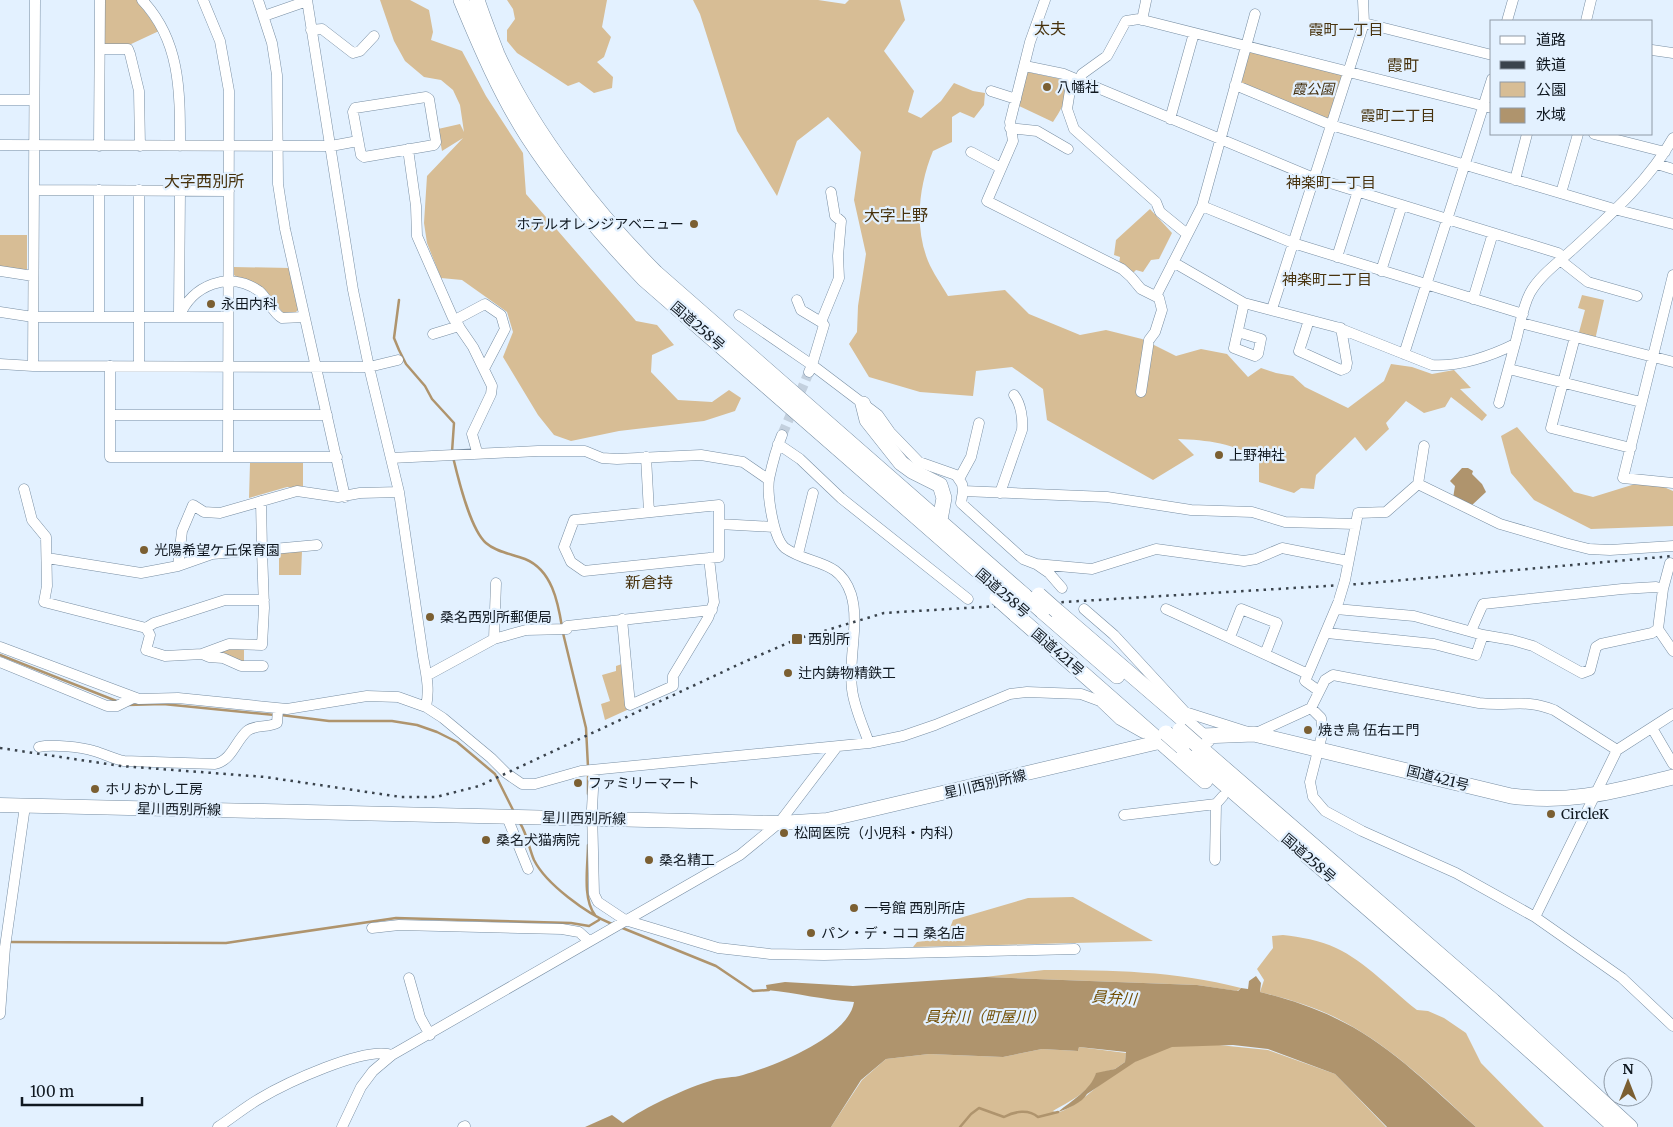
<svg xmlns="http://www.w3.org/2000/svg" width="1673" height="1127" font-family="Merriweather,'Noto Sans JP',serif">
<rect width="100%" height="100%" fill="#e3f1ff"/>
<!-- green -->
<path fill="#d7bd95" d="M102,0H137L159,31L129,45L106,46L102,43Z
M380,0H410L429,10L433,32L431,40L462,51L486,96L523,153L526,194L636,321L657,325L674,345L652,355L651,372L678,400L712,402L729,390L741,398L735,411L704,421L619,431L571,441L554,435L538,415L503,357L513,332L507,312L462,280L441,278L427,243L424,223L427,176L463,138L442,151L438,129L460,124L464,132L460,105L453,90L441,80L424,77L405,61L394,41Z
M507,0H607L602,27L611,37L604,57L597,62L613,77L612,88L594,93L579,82L568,86L517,53L507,41V30L515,19L513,9Z
M693,0H818L845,4L849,0H900L905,20L884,51L914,91L908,112L921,118L941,101L954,83L973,91L985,93L984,105L974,118L960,112L952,117V142L933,151C919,185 914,226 928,261C933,273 941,284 948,296L1005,290L1029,314L1080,335L1106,330L1142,339L1176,356L1201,349L1227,354L1248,377L1261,368L1276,373L1293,376L1305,387L1348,408L1384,381L1391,364L1412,367L1432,374L1454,370L1471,388L1460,389L1487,415L1482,421L1451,397L1445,407L1424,413L1406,401L1386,423L1389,429L1366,451L1355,437L1316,475L1314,489L1301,488L1294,493L1259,482V460C1236,443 1206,440 1178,439L1194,455L1153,480L1047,420L1043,389L1012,367L976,371L973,396L920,392L869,377L849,344L857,332L858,306L866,254L854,200L861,152L828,117L797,141L777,196L737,131L700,14Z
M1251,48L1345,73L1332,121L1240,85Z
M1028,72L1065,80C1070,95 1061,110 1053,122L1017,105L1025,74Z
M1150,209L1172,233L1159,259L1151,260L1143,272L1136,270L1132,274L1119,264L1120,257L1114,255L1116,240Z
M0,235H27V269L24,272L0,267Z
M233,267L290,268L299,309L295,313H283L269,295L238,278L234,275Z
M1582,295L1604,300L1595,340L1578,336L1585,310L1578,308Z
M1517,427L1574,492L1593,497L1648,480L1673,491V526L1591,529L1534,500L1511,473L1501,436Z
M250,463H303V488L287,487L249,498Z
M302,551L301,575H279V553Z
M229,647L244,648V663L212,654Z
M625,663L627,710L605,720L601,704L610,701L602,675L616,671V666Z
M1073,897L1153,941L913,947L917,942L940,939L947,936L953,920L1028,898Z
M1283,935C1300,937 1320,940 1336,948C1366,962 1391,990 1417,1010L1428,1011L1444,1018L1466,1033L1481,1063L1544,1127H1476C1436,1090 1394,1049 1346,1023C1320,1008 1288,999 1260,992L1264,980L1257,969L1273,948L1272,936Z
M1044,970C1113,970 1174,971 1241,988L1237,991L1197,985L985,977Z
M1209,1044L1268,1050L1335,1074L1386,1127H831L862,1080L886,1059L929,1054L1003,1057L1042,1049L1078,1051L1079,1047L1126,1053L1125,1062L1115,1069L1096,1074C1091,1092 1068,1102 1053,1111L1057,1113C1078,1106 1093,1089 1111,1076C1128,1064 1150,1053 1170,1047C1182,1044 1197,1045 1209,1044Z"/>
<!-- water -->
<path fill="#af946d" d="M1462,468H1468L1473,471L1472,474L1482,484L1486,492L1471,506L1453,498L1455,486L1450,481Z
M1256,976L1261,983L1260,992C1288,999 1319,1009 1345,1023C1391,1046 1438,1093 1476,1127H1387L1335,1074L1268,1049L1233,1045L1172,1047L1135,1062L1087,1094C1082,1103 1067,1109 1058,1112C1071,1101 1091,1090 1096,1073L1115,1069L1125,1062L1126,1052L1079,1047L1078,1051L1042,1049L1003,1057L929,1054L886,1059L861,1080L831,1127H585L612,1115L623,1123C645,1107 686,1088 713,1080C723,1077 733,1078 743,1075C774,1066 849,1037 854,1002C824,1000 797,993 767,990L766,985L785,982L853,986L986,977L1197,985L1238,991L1241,988L1248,989L1249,981Z"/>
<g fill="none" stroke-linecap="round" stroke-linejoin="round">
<!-- stream -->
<path stroke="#af946d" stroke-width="2.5" d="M399,300L394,338L399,350L406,364L425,386L432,399L454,423L452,452
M453,457C458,478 470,529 486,543C496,552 512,554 525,559C552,570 558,602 562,627
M563,633L586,728L588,767
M0,655L119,702
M127,705L163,704L275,715
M281,715L329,721H392L417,725L437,732L457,742L495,774L514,812
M588,772V794
M520,823C527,834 529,848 534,860C546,884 587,914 612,924
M588,845C588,866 582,898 595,915
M620,927L716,966L753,991L769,990
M9,942L226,943L396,918L571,923L589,926L599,920
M960,1127L971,1114L979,1108L1004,1117C1015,1111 1029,1109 1038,1117L1058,1112"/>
<!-- minor-tunnel -->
<path stroke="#c3d0de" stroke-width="10" stroke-dasharray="10 5" stroke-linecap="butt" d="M782,435L809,372"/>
<defs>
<path id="minor" d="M142,0C181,41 180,93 180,146
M203,0L220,41L229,91L228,457
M258,0L272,43L277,75L278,184L285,229L345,497
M307,0L353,290L369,367L399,492L423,656C426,674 430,688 426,707
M1045,0L1030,42L1010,122L1013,141L987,201L1122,269L1131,277L1141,289L1159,298L1162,310L1155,332L1149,340L1141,392
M264,16L307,1
M1142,20L1146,1
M1507,21L1513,0
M1586,21L1591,0
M1364,23L1492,55
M311,30L322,29L353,53L360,51L374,36
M100,49H128L130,54L139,91L140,146
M1652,50L1673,53
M1025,66L1064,74L1314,178L1558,253L1563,257
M1072,78L1067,109L1074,129L1156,202L1160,212L1187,234
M1079,81L1082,74L1107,56L1126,21L1139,19L1492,108
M1235,85L1331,125L1614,209L1673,224
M991,91L1016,99
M426,97L429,99L436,142L434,145L364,157L361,155L353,112L355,108Z
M0,100H34
M1170,119L1194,33
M1010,128L1037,131L1068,149
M1594,134L1665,152
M0,145L331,146L358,141
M99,146L100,0
M408,149L416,206L417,236L453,318L473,347L492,386L491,394L472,434L477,452
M971,152L1001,168
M1657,164L1673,169
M1515,180L1527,134
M34,190L229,191
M139,190V366
M1561,193L1578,134
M1202,206L1293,243L1523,314
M1337,257L1358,191
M1560,260L1588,282L1637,296
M1173,262L1244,303L1336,327L1432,365C1459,367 1491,356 1515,344C1520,327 1522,308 1530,293C1540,275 1559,262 1573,249C1609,216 1649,181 1673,138
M0,271L33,276
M1381,271L1402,205
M1673,275L1623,478L1673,483
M1156,296L1202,206L1255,14
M1473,299L1493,233
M797,300L801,310L821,322
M1272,309L1364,23L1363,0
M0,312L33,317H228
M179,313L180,190
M739,315L812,365L824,325L821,322L839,278L838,256L841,221L835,216L831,192
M99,317V190
M179,317C192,285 229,270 259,291C268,298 272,313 282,318L304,317
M455,320L485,304L501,315L505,329L484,369
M1309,320L1299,351L1341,370L1346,368L1347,363L1341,328
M1521,323L1673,362
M1238,332L1261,339L1258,354L1255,356L1234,348L1244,303
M433,334L459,326
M1575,337L1551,428L1631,448
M1404,354L1492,79
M0,364L33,366L369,367L398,360
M33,366L35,0
M110,366V457H337
M1509,369L1641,402
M809,372L812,365L878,415L890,432L919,462L956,475L962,484L963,491L1107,497L1191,510L1252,512L1285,522L1355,524
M1499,403L1515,344
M110,415H327
M782,435C776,449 772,465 769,479C767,494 773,538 785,548C810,566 839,558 851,594C860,622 848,659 852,689C854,707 863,726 869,743
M778,444L800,459L841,498L968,599
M646,457L649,512
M391,458L538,451H585L602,458L617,459L701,455L743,462L769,480
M959,479L971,457L979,423
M1418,484L1500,524L1565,543L1589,549L1610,550L1673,546
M24,489L32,520L46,537L47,586L44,602L146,628L154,623L225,600H264
M963,491L961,503L1023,559L1036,564L1049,573L1062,588
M1000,493L1022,430C1023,419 1021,404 1014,395
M719,505V557L584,571L571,562L564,547L574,520Z
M719,524L774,527
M798,554L813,493
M47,558L141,573L178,566L212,554L262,550L261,501
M1036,564L1092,569L1156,549L1244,561L1256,559L1282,548L1348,561
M178,566L182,531L193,505L204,512L220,513L297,491L338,497L360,493L399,492
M1345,580L1358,513L1386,512L1418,484L1424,446
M1084,609L1114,635L1185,712L1254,734L1311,708L1325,680L1333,675L1479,703C1509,707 1524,698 1554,710L1617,750
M1166,609L1308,674
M1336,609L1414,616L1483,635L1512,640L1533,646L1582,673L1590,670L1596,647L1601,644L1652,633L1658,629L1663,589L1670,563
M622,619L630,705L673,686V676L708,618L714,602L709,558
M567,626L712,610
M146,628L150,635L146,650L165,656L202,654L229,644L262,645L264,608L262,550L317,545
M1658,629L1673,651
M1471,631L1483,604L1622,589L1656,587L1663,589
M1327,633L1434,644L1476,655L1483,635
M1230,637L1241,609L1277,623L1265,654
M494,639L496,583
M0,647L139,699L178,698L287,709L367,696L398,697L426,707L443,718L491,758L506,773L522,784H535L581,771L869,743L903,736L935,725L1010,694L1027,692L1081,694L1100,701L1120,720L1143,733
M202,654L209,657L223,658L241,666H263
M0,662L107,706H117L133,698
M428,675L494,639L526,630L567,629
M1319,691L1305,681L1338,603
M1311,708L1321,718L1323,731L1310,782L1313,797L1325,811L1362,831L1456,873L1535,917L1622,978L1673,1026
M1652,728L1673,764
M39,747C52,744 81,747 94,751C105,754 113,759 124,761L215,764C232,760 235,742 247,731C256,724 268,728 277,723L278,709
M594,770L592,809L594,894L598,902L625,920L718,948L770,954L824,955L1075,949
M1124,815L1216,804L1223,796
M507,817L528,869
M1215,860L1216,804
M1535,917L1617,750L1673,714
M372,928L399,925L562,929L579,932L589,941
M409,978L420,1017L430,1035
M0,1014L5,947L25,806
M218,1127C232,1118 245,1107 259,1099C284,1084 366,1045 392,1055
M342,1127L361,1087L373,1071L392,1055L740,855L779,823L836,748
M463,1127L465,1126"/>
<path id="major" d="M0,805L779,823L827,820L1159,742"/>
<path id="highway" d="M461,0C480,46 501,95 528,137C561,188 602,235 644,279L1008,597
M477,0C483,18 490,36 497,54C533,133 595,212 656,273L1025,596
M863,404L867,420L901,463L912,471L940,485L944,498L940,520
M1042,611L1117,676
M1057,611L1207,740
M1015,614L1205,781
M1159,742L1202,736L1254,734L1511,796C1572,804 1615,791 1673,777
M1197,745L1493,1001L1630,1127
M1182,747C1326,873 1473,997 1615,1127"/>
</defs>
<!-- minor casing -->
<use href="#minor" stroke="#788ea3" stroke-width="11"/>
<!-- major casing -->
<use href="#major" stroke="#788ea3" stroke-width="15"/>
<!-- highway casing -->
<use href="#highway" stroke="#788ea3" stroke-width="16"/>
<!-- minor -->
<use href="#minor" stroke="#fff" stroke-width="10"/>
<!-- major -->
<use href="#major" stroke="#fff" stroke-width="14"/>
<!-- highway -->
<use href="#highway" stroke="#fff" stroke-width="15"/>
<!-- rail -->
<path stroke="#3a434c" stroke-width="2.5" stroke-dasharray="2.5 5" stroke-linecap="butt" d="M0,748L121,766L265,777L401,797H436L479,786L744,662L797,639L884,613L1359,584L1673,556"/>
<defs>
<path id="minor-bridge" d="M1339,600L1345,580"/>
<path id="highway-bridge" d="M1039,595L1057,611
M1025,596L1042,611
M997,598L1015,614
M1180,730L1197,745
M1166,733L1182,747"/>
</defs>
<!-- minor-bridge casing -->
<use href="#minor-bridge" stroke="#788ea3" stroke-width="11" stroke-linecap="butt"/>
<!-- highway-bridge casing -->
<use href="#highway-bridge" stroke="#788ea3" stroke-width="16" stroke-linecap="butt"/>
<!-- minor-bridge -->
<use href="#minor-bridge" stroke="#fff" stroke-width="10"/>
<!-- highway-bridge -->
<use href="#highway-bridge" stroke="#fff" stroke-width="15"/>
</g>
<!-- markers -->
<g fill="#7b5f32" stroke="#e3f1ff" stroke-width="2">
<circle cx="1047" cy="87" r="5"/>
<circle cx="694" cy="224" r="5"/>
<circle cx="211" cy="304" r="5"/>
<circle cx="1219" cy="455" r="5"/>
<circle cx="144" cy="550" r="5"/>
<circle cx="430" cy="617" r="5"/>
<rect x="791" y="633" width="12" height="12" rx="2.5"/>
<circle cx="788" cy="673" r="5"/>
<circle cx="1308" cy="730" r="5"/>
<circle cx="578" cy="783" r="5"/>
<circle cx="95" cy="789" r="5"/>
<circle cx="1551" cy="814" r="5"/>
<circle cx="784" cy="833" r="5"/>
<circle cx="486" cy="840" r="5"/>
<circle cx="649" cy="860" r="5"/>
<circle cx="854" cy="908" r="5"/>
<circle cx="811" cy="933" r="5"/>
</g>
<g text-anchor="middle" stroke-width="4.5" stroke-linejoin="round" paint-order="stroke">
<!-- poi labels -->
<g font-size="14" fill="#101820" stroke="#e3f1ff" text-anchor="start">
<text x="1057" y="92">八幡社</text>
<text x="684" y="229" text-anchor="end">ホテルオレンジアベニュー</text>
<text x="221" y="309">永田内科</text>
<text x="1229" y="460">上野神社</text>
<text x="154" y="555">光陽希望ケ丘保育園</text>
<text x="440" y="622">桑名西別所郵便局</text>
<text x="808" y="644">西別所</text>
<text x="798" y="678">辻内鋳物精鉄工</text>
<text x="1318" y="735">焼き鳥 伍右エ門</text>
<text x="588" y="788">ファミリーマート</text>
<text x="105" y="794">ホリおかし工房</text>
<text x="1561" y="819">CircleK</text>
<text x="794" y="838">松岡医院（小児科・内科）</text>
<text x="496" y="845">桑名犬猫病院</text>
<text x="659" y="865">桑名精工</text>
<text x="864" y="913">一号館 西別所店</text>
<text x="821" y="938">パン・デ・ココ 桑名店</text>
</g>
<!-- park labels -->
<g font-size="14" font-style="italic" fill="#453110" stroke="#e3f1ff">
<text x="1313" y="94">霞公園</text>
</g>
<!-- street labels -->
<g font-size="14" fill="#101820" stroke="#e3f1ff">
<text transform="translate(698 326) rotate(41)" y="5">国道258号</text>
<text transform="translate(1003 593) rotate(41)" y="5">国道258号</text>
<text transform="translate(1058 652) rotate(41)" y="5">国道421号</text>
<text transform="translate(1438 778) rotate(14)" y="5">国道421号</text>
<text transform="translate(985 784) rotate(-13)" y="5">星川西別所線</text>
<text transform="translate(179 809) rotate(1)" y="5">星川西別所線</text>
<text transform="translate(584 818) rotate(1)" y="5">星川西別所線</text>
<text transform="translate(1309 858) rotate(41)" y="5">国道258号</text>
</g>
<!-- neighbourhood labels -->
<g font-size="15" fill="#47320d" stroke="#e3f1ff">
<text x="1346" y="35">霞町一丁目</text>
<text x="1398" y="121">霞町二丁目</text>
<text x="1331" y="188">神楽町一丁目</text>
<text x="1327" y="285">神楽町二丁目</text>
</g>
<!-- water labels -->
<g font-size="15" font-style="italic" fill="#724e04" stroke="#e3f1ff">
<text transform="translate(1114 998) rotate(4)" y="5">員弁川</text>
<text x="985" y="1022">員弁川（町屋川）</text>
</g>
<!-- quarter labels -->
<g font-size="16" fill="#47320d" stroke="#e3f1ff">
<text x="1050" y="34">太夫</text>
<text x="1403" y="71">霞町</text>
<text x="204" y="187">大字西別所</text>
<text x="896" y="221">大字上野</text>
<text x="649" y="588">新倉持</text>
</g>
</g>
<!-- legend -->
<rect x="1490" y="20" width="162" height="115" fill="#e3f1ff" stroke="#8f9aa6"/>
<rect x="1500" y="36" width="25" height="8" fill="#ffffff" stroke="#8f9aa6"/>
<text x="1536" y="45" font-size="15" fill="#101820">道路</text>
<rect x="1500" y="61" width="25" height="8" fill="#3a434c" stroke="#8f9aa6"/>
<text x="1536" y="70" font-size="15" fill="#101820">鉄道</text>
<rect x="1500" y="82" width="25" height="15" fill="#d7bd95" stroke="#8f9aa6"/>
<text x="1536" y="95" font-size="15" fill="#101820">公園</text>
<rect x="1500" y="108" width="25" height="15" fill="#af946d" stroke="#8f9aa6"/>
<text x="1536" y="120" font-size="15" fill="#101820">水域</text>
<!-- north arrow -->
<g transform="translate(1628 1082)"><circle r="24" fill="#e3f1ff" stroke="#8f9aa6"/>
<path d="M0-4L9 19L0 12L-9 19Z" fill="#7b5f32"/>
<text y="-8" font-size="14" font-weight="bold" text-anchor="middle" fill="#101820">N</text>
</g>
<!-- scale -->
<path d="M22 1097v8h120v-8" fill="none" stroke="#101820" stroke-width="2.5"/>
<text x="30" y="1097" font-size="15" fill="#101820" stroke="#e3f1ff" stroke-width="4" paint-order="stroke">100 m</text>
</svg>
